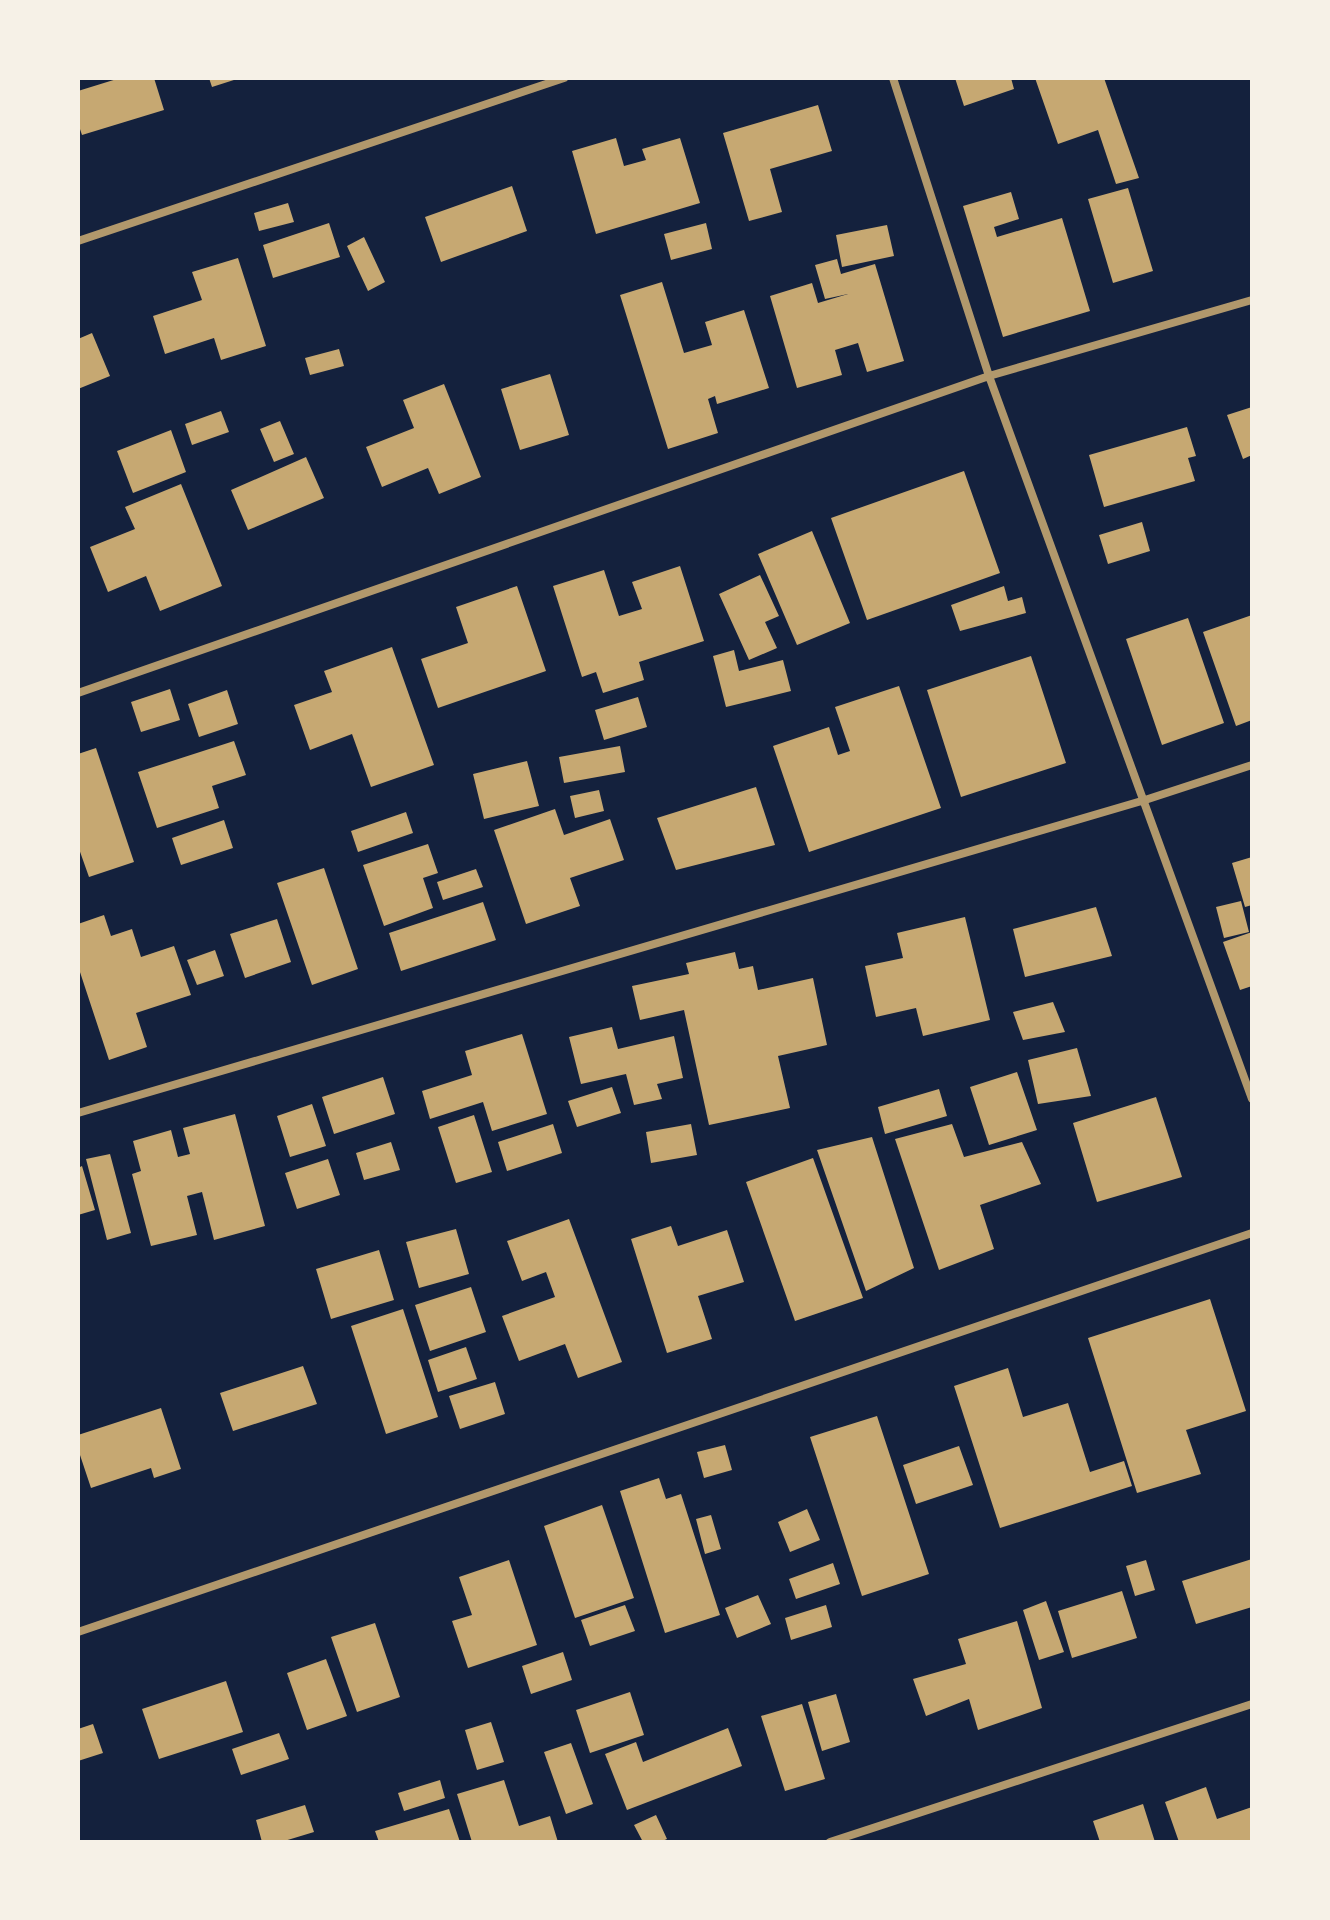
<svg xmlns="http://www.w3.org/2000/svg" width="1330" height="1920" font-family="'Roboto Condensed',sans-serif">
<rect width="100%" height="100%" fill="#14213d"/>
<!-- building -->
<path fill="#c6a872" d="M120,78H154L164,110L82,135L78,123V91Z
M209,78H237V79L212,87Z
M955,78H1011L1014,89L964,106Z
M1035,78H1104L1139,178L1116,184L1098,130L1058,144Z
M818,105L832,151L770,169L782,212L749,221L723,133Z
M616,138L624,166L646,160L642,149L680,138L700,203L596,234L572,151Z
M512,186L527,231L441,262L425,217Z
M1128,188L1153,271L1113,283L1088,199Z
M1011,192L1019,219L994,227L997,237L1062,218L1090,311L1003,337L963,206Z
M288,203L294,222L259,231L254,213Z
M329,223L340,257L273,278L263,245Z
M706,223L712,249L671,260L664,234Z
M887,225L894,256L842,267L836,235Z
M364,237L385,282L368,291L347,246Z
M238,258L266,346L221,360L214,338L165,354L153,316L202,300L192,272Z
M837,259L841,274L875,264L904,361L867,372L858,343L835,350L842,375L797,388L770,296L812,283L818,303L848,294L825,299L815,265Z
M662,282L684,353L712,345L705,322L744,310L769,388L717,404L715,396L708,399L718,433L668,449L620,295Z
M92,333L110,376L78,389V339Z
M339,349L344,366L310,375L305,358Z
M550,374L569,435L520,450L501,389Z
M444,384L481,477L439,494L428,468L382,487L366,447L414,428L403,400Z
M1252,407V455L1243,459L1227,415Z
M221,411L229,432L192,445L185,424Z
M280,421L294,454L274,462L260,429Z
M1187,427L1196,456L1188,458L1195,481L1104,507L1089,455Z
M171,430L186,472L133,493L117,451Z
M306,457L324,498L248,530L231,490Z
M964,471L1000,573L867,620L831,518Z
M181,484L222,586L160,611L146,576L108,592L90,547L135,529L125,507Z
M1142,522L1150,551L1108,564L1099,535Z
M812,531L850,623L797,645L758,554Z
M680,566L704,641L639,662L644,680L603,693L596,672L582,677L553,586L604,570L619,616L642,609L632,582Z
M760,575L779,616L765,622L777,648L749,660L719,594Z
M517,586L546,671L438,708L421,659L468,643L456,607Z
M1004,586L1008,601L1022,597L1026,613L960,631L951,605Z
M1252,615V720L1236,726L1203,632Z
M1188,618L1224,723L1162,745L1126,639Z
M392,647L434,765L371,787L352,734L310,750L294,705L332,692L324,671Z
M734,650L739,671L783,660L791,691L726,707L713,656Z
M1031,656L1066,763L961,797L927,690Z
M899,686L941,808L809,852L773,746L829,727L838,755L850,751L835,707Z
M170,689L180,720L141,732L131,702Z
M227,690L238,724L199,737L188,704Z
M638,697L647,727L604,740L595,710Z
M234,741L246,775L212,786L219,808L157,828L138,772Z
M620,746L625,772L564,783L559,757Z
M96,748L134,862L89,877L78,846V754Z
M527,761L539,806L484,819L473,774Z
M756,787L775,845L676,870L657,818Z
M599,790L604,811L575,818L570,796Z
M555,809L564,835L610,819L624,860L570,878L580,906L526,924L494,830Z
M406,812L413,833L358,852L351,831Z
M224,820L233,848L181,865L172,838Z
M428,844L438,873L423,878L433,908L384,926L363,865Z
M1252,857V905L1245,907L1232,863Z
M324,868L358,969L312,985L277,883Z
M476,869L483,887L443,900L437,882Z
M1241,901L1249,932L1224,938L1216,907Z
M483,902L496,940L401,971L389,933Z
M1096,907L1112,956L1025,977L1013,929Z
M104,915L111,936L132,929L141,957L174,946L191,995L136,1013L147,1047L109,1060L78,966V924Z
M965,917L990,1020L923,1036L916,1008L876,1017L865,966L903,958L897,933Z
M277,919L291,962L245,978L230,934Z
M1252,932V986L1240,990L1223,942Z
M215,950L224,976L197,985L187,960Z
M735,952L739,969L753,966L758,990L813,978L827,1045L778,1056L790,1108L709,1125L684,1010L640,1020L632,986L689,974L686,963Z
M1053,1002L1065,1032L1023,1040L1013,1012Z
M612,1027L618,1049L674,1036L683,1078L657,1084L662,1099L634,1105L626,1074L581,1084L569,1037Z
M522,1034L547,1114L492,1131L483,1102L430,1119L422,1091L472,1075L465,1051Z
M1077,1048L1091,1096L1038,1104L1028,1060Z
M1017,1072L1037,1130L989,1145L970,1087Z
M383,1077L395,1114L334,1134L322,1097Z
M612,1087L621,1113L577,1127L568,1101Z
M939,1089L947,1116L885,1134L878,1107Z
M1156,1097L1182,1177L1097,1202L1073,1123Z
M312,1104L326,1146L290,1157L277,1116Z
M235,1114L265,1226L214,1240L202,1192L187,1196L197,1235L151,1246L132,1174L141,1171L133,1141L171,1130L178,1157L190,1154L183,1128Z
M474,1115L492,1172L456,1183L438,1127Z
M553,1124L562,1153L507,1171L498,1142Z
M691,1124L697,1155L651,1163L646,1132Z
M952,1124L964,1157L1022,1142L1041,1184L980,1205L994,1249L939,1270L895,1139Z
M872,1137L914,1268L866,1291L817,1150Z
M391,1142L400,1170L364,1180L356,1153Z
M110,1154L131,1233L107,1240L86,1159Z
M813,1158L863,1298L795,1321L746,1182Z
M328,1159L340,1195L297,1209L285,1173Z
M82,1166L95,1210L78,1215V1168Z
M569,1219L622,1362L578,1378L565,1344L519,1361L502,1316L555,1297L546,1272L522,1281L507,1241Z
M671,1226L678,1246L727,1230L744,1282L698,1296L712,1339L667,1353L631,1239Z
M456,1229L469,1274L419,1288L406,1242Z
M379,1250L394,1300L331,1319L316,1269Z
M471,1287L486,1332L430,1351L415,1305Z
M1210,1299L1246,1411L1186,1430L1201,1474L1137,1493L1088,1338Z
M403,1309L438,1417L386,1434L351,1326Z
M466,1347L477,1379L438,1392L428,1360Z
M303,1366L317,1404L233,1431L220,1393Z
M1008,1368L1023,1417L1068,1403L1090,1472L1124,1461L1132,1486L1000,1528L954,1386Z
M495,1382L505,1414L460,1429L449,1396Z
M161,1408L181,1469L154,1478L151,1468L91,1488L78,1449V1435Z
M877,1416L929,1574L862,1596L810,1437Z
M725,1445L732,1470L704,1478L697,1452Z
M959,1446L973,1485L916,1504L903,1465Z
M659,1478L666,1499L681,1494L720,1615L665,1633L620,1491Z
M602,1505L634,1598L575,1618L544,1526Z
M807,1509L820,1540L790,1552L778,1522Z
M711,1515L721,1549L705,1554L696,1519Z
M1252,1559V1607L1196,1624L1182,1581Z
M509,1560L537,1645L468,1668L452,1621L472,1615L459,1577Z
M1146,1560L1155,1590L1135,1596L1126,1566Z
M833,1563L840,1584L796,1599L789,1579Z
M1122,1591L1137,1638L1072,1658L1058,1611Z
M758,1595L771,1624L737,1638L725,1608Z
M1046,1601L1064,1652L1039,1660L1023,1610Z
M625,1605L635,1631L590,1646L581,1620Z
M826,1605L832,1627L791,1640L785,1618Z
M1017,1621L1042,1708L978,1730L969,1699L926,1716L913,1679L966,1664L958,1639Z
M375,1623L400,1697L357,1712L331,1637Z
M563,1652L572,1680L531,1694L522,1666Z
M326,1659L347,1716L307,1730L287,1673Z
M226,1681L243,1732L159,1759L142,1709Z
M630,1692L644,1735L590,1753L576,1710Z
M836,1694L850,1742L822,1751L808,1702Z
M802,1704L825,1779L785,1791L761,1716Z
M491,1722L504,1762L477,1770L465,1730Z
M93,1724L103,1753L78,1761V1729Z
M728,1728L742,1766L627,1810L605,1754L636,1742L643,1762Z
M279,1733L289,1759L241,1775L232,1749Z
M571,1743L593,1804L566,1814L544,1752Z
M440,1780L445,1798L404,1811L398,1793Z
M504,1780L519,1826L550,1816L558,1842H472L457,1794Z
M1206,1787L1217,1819L1252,1807V1842H1179L1165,1802Z
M1143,1804L1155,1842H1100L1093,1821Z
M305,1805L314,1832L281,1842H262L256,1820Z
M449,1809L460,1842H379L375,1831Z
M656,1815L667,1839L660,1842H643L634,1825Z"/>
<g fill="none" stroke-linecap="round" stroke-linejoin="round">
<!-- minor -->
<path stroke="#b1986c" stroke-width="8" d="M893,78L989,376L1252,1099
M78,241L564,78
M78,693L989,376L1252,300
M78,1113L1145,800L1252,765
M78,1632L1252,1233
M830,1842L1252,1704"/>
</g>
<!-- border -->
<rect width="1330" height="1920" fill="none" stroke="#f6f1e7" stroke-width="160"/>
</svg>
